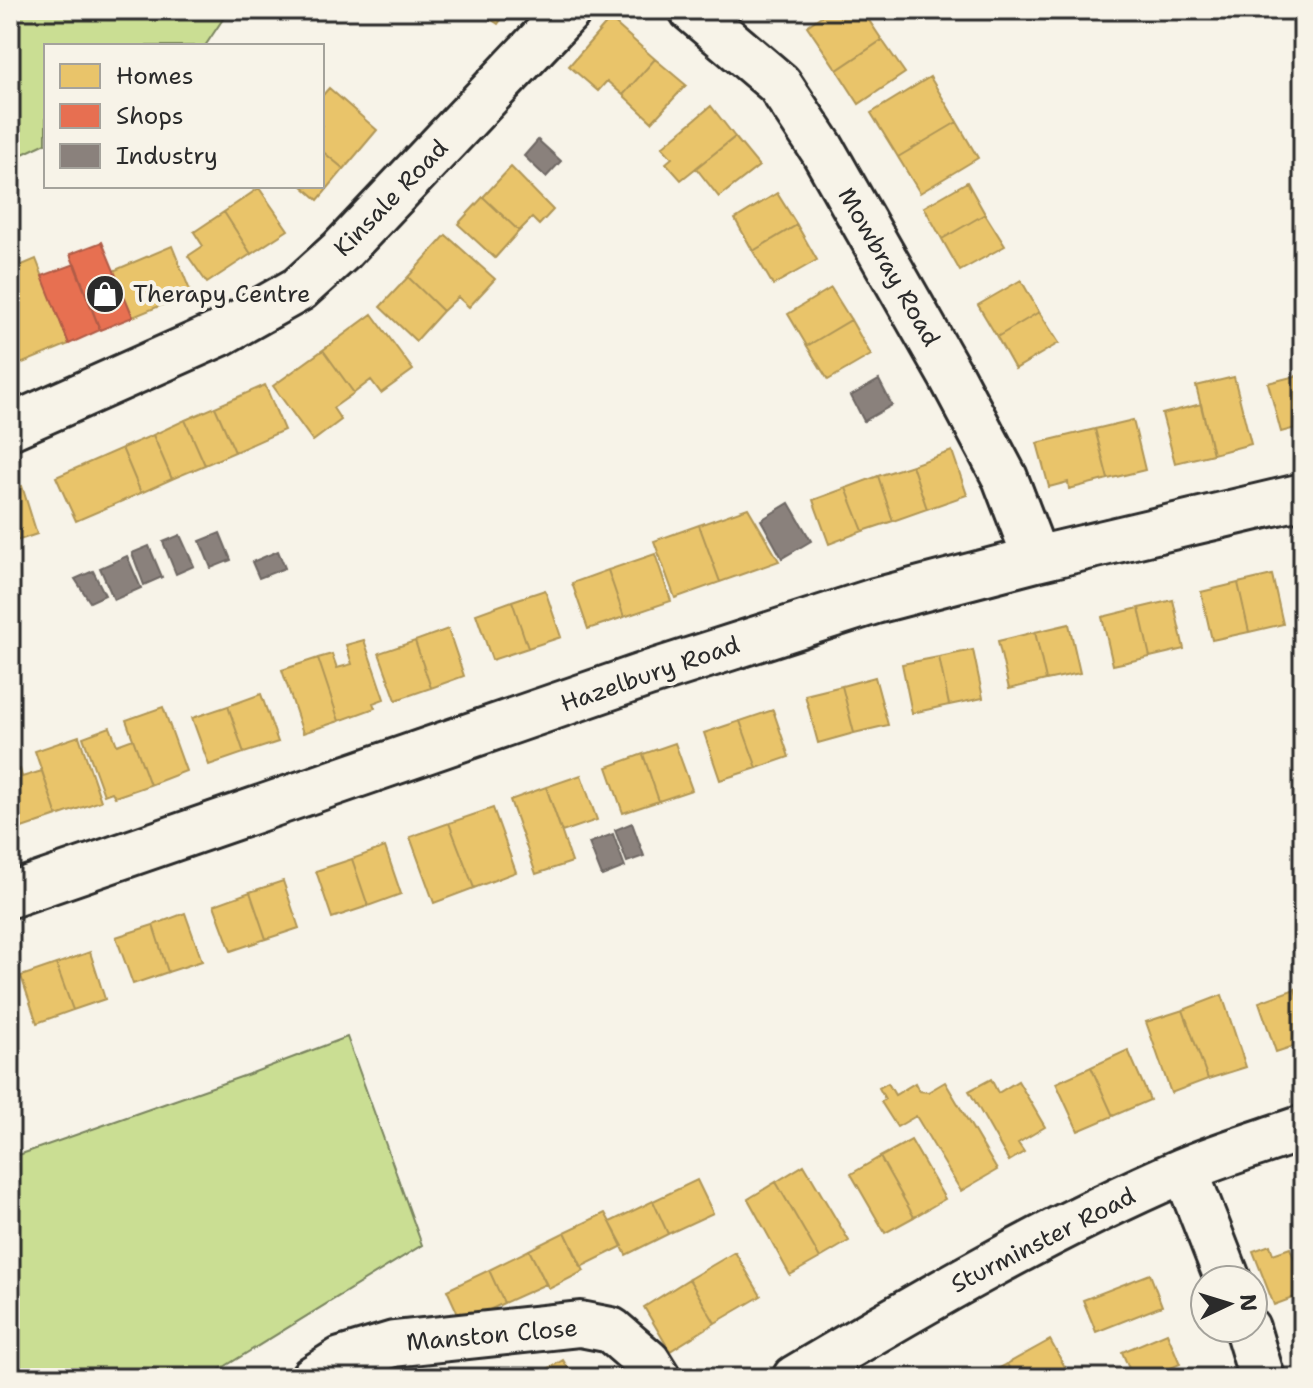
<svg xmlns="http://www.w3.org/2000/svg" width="1313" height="1388" font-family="'Shantell Sans',sans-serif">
<rect width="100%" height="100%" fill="#f7f3e8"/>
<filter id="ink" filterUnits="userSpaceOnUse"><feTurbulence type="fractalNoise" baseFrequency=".0125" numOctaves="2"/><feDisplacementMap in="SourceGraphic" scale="16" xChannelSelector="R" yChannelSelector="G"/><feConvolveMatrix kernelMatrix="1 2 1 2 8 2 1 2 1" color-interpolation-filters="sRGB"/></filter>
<g filter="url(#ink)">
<!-- green -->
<path fill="#cade93" stroke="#7a845f" stroke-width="2" d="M10,10H229L205,46H46V143L10,160Z
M347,1037L422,1245L206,1378H10V1158L252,1073Z"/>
<!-- homes -->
<path fill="#e9c46a" stroke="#b09657" stroke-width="2" d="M477,10H508L498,24Z
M830,10H862L882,40L837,70L807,26Z
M610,19L655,59L623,95L607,81L598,91L569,66Z
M882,40L905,73L859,104L837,70Z
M655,59L686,85L652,122L623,95Z
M930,77L957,122L898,157L871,113Z
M329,88L377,130L344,169L322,151V96Z
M711,106L735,137L681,180L666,163L672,158L662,147Z
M957,122L978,158L920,193L898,157Z
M735,137L759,166L719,197L696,168Z
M322,151L344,169L318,200L302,186H322Z
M511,167L553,210L539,225L532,218L519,231L483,197Z
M967,182L985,214L942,239L924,207Z
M259,188L288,230L251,254L224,212Z
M777,193L797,225L753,251L735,219Z
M483,197L519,231L495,258L458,224Z
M224,212L251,254L207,283L188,256L203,246L194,232Z
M985,214L1005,246L960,271L942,239Z
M797,225L817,260L773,285L753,251Z
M446,235L495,279L469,307L458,297L443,311L408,277Z
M172,246L191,293L133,317L113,271Z
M36,259L69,344L18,365L10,344V270Z
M408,277L443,311L416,341L380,307Z
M1021,280L1039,312L997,337L978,305Z
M831,288L851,320L807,346L788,314Z
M1039,312L1059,343L1015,369L997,337Z
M372,314L413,370L381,393L371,380L354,393L323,350Z
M851,320L871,355L828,380L807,346Z
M323,350L354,393L333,408L341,420L313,441L273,386Z
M1303,374V426L1281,432L1268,383Z
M1234,377L1251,444L1213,454L1196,386Z
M265,385L284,430L235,452L215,407Z
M1201,404L1213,454L1175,463L1162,414Z
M215,407L235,452L205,465L185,420Z
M185,420L205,465L172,479L153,435Z
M1133,420L1145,470L1108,479L1095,429Z
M1095,429L1108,479L1069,489L1068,482L1049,487L1037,443Z
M153,435L172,479L141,493L122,448Z
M122,448L141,493L76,521L56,477Z
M952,451L967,495L927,509L912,465Z
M912,465L927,509L893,521L878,476Z
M878,476L893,521L863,531L846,488Z
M22,486L37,534L10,543V490Z
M846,488L863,531L829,544L813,500Z
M748,508L779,561L720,582L699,525Z
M699,525L720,582L675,598L654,541Z
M655,554L671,601L624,617L608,570Z
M608,570L624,617L588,629L572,583Z
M1272,575L1283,624L1249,632L1238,583Z
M1238,583L1249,632L1212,640L1201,592Z
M545,590L561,637L528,648L512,601Z
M1173,600L1184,649L1150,657L1139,608Z
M512,601L528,648L492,660L476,614Z
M1139,608L1150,657L1113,665L1102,617Z
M1069,624L1080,673L1046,680L1035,632Z
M448,629L464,676L431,688L415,641Z
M1035,632L1046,680L1009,689L998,641Z
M364,640L384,699L373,703L375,708L339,721L318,658L332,654L337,668L352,664L346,645Z
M415,641L431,688L396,700L379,653Z
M973,650L983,698L949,705L939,657Z
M939,657L949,705L912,713L902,664Z
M318,658L339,721L303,733L282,670Z
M875,677L888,725L854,733L842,686Z
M842,686L854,733L818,743L805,695Z
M261,694L278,742L244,753L228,706Z
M228,706L244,753L209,765L192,718Z
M163,707L186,771L150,785L126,720Z
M773,710L789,757L757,768L740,721Z
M740,721L757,768L720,780L704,733Z
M110,727L117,745L133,739L150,785L115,797L112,792L104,795L83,737Z
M79,736L101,801L57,816L35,751Z
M675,743L692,790L659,801L643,754Z
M643,754L659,801L623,813L607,767Z
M20,769L22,777L42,771L57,816L19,829L10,801V773Z
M581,775L597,820L562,832L546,787Z
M546,787L572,862L536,874L510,800Z
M493,808L516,872L474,888L449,823Z
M449,823L474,888L434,903L410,837Z
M385,847L401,894L368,906L352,859Z
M352,859L368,906L332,918L316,871Z
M283,881L299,928L266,939L250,892Z
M250,892L266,939L231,951L214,905Z
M185,913L202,961L168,972L153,925Z
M153,925L168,972L133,984L116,937Z
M90,952L105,999L73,1010L56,964Z
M56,964L73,1010L37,1023L21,976Z
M1303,987V1013L1295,989Z
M1295,989L1303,1013V1043L1276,1052L1259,1002Z
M1222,995L1246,1067L1208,1079L1183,1010Z
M1183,1010L1208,1079L1171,1093L1146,1022Z
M1128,1050L1150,1100L1113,1116L1091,1067Z
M1091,1067L1113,1116L1078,1131L1056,1083Z
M991,1079L998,1093L1018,1081L1045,1127L1018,1143L1024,1152L1009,1161L969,1091Z
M945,1082L997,1170L961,1191L916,1116L897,1127L881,1102L885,1099L879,1088L888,1083L895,1095L915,1083L919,1091L928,1092Z
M911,1140L945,1199L914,1217L880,1157Z
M880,1157L914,1217L885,1233L851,1174Z
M804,1165L849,1241L820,1258L776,1182Z
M697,1180L713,1213L668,1234L653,1201Z
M776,1182L820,1258L790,1275L748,1199Z
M653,1201L668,1234L626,1255L610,1222Z
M605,1213L623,1246L581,1267L565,1232Z
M565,1232L584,1271L549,1289L529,1250Z
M1270,1245L1273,1254L1290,1248L1303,1281V1294L1274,1305L1253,1251Z
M529,1250L546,1284L504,1303L489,1270Z
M735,1252L761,1296L715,1323L689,1279Z
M489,1270L504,1303L462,1323L447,1290Z
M1150,1274L1162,1306L1096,1332L1083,1300Z
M689,1279L715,1323L670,1351L644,1307Z
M1167,1333L1180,1364L1148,1378H1133L1122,1352Z
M1050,1340L1071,1378H1015L1007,1364Z
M563,1360L574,1378H532Z
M1007,1364L1015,1378H981Z"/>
<!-- shops -->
<path fill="#e76f51" stroke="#af5b46" stroke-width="2" d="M102,242L133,317L100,330L70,254Z
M75,264L100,330L69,344L42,276Z"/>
<!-- industry -->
<path fill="#8a817c" stroke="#6e6764" stroke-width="2" d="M538,140L561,161L546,177L524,156Z
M879,380L892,405L864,421L851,396Z
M789,503L811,541L782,558L761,520Z
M220,533L231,560L211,568L200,541Z
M180,535L194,566L176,574L163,542Z
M149,546L162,577L144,585L132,553Z
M278,551L285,568L259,578L252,562Z
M127,556L141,588L114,600L100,568Z
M93,571L105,595L90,602L75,579Z
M632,823L644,856L627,862L615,830Z
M613,834L625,867L602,876L589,843Z"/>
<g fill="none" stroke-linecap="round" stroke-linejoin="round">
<defs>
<path id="minor" d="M692,10L779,84L822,149L951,376L1005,478L1036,559
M10,427L219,334L299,289L342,250L569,10
M10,895L648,674L875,601L1036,559L1303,496
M1185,1170L1228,1280
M1247,1328L1262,1378
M313,1378L341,1360L394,1344L580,1324L611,1330L648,1362L658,1378
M795,1378C921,1303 1048,1229 1182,1171C1221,1154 1263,1142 1303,1128"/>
</defs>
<!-- minor casing -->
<use href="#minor" stroke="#2b2b2b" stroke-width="50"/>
<!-- minor -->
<use href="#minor" stroke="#f7f3e8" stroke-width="44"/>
</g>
</g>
<!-- icons -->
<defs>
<symbol id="shop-disc" viewBox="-11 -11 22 22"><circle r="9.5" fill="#2b2b2b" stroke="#f7f3e8"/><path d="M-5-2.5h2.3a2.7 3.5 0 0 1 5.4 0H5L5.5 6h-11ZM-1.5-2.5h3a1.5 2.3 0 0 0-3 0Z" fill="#fff"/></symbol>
</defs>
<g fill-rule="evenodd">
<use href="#shop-disc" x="83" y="272" width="44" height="44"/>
</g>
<g text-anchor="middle" stroke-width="8" stroke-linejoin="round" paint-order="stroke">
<!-- street labels -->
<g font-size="24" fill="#2b2b2b" stroke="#f7f3e8">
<text transform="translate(391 198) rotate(-46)" y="8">Kinsale Road</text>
<text transform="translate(889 267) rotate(60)" y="8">Mowbray Road</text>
<text transform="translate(650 674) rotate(-19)" y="8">Hazelbury Road</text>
<text transform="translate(1043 1240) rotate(-27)" y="8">Sturminster Road</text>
<text transform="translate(492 1335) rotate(-5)" y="8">Manston Close</text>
</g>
<!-- poi labels -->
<g font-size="24" fill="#2b2b2b" stroke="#f7f3e8" text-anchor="start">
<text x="133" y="302">Therapy Centre</text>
</g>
</g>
<!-- margin -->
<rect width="1313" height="1388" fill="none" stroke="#f7f3e8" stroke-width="40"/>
<rect x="20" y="20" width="1273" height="1348" fill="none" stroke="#2b2b2b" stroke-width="3" filter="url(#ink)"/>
<!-- legend -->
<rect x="44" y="44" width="280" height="144" fill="#f7f3e8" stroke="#a5a39c" stroke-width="2"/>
<rect x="60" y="64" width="40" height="24" fill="#e9c46a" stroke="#a5a39c" stroke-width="2"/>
<text x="116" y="84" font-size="24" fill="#2b2b2b">Homes</text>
<rect x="60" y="104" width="40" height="24" fill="#e76f51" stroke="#a5a39c" stroke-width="2"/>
<text x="116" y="124" font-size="24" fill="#2b2b2b">Shops</text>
<rect x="60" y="144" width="40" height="24" fill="#8a817c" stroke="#a5a39c" stroke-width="2"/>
<text x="116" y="164" font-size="24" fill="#2b2b2b">Industry</text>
<!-- north arrow -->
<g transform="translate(1229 1304) rotate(86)"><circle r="38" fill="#f7f3e8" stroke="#a5a39c" stroke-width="2"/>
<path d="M0-6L14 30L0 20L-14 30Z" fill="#2b2b2b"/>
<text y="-12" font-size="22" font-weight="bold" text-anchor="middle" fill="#2b2b2b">N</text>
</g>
</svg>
